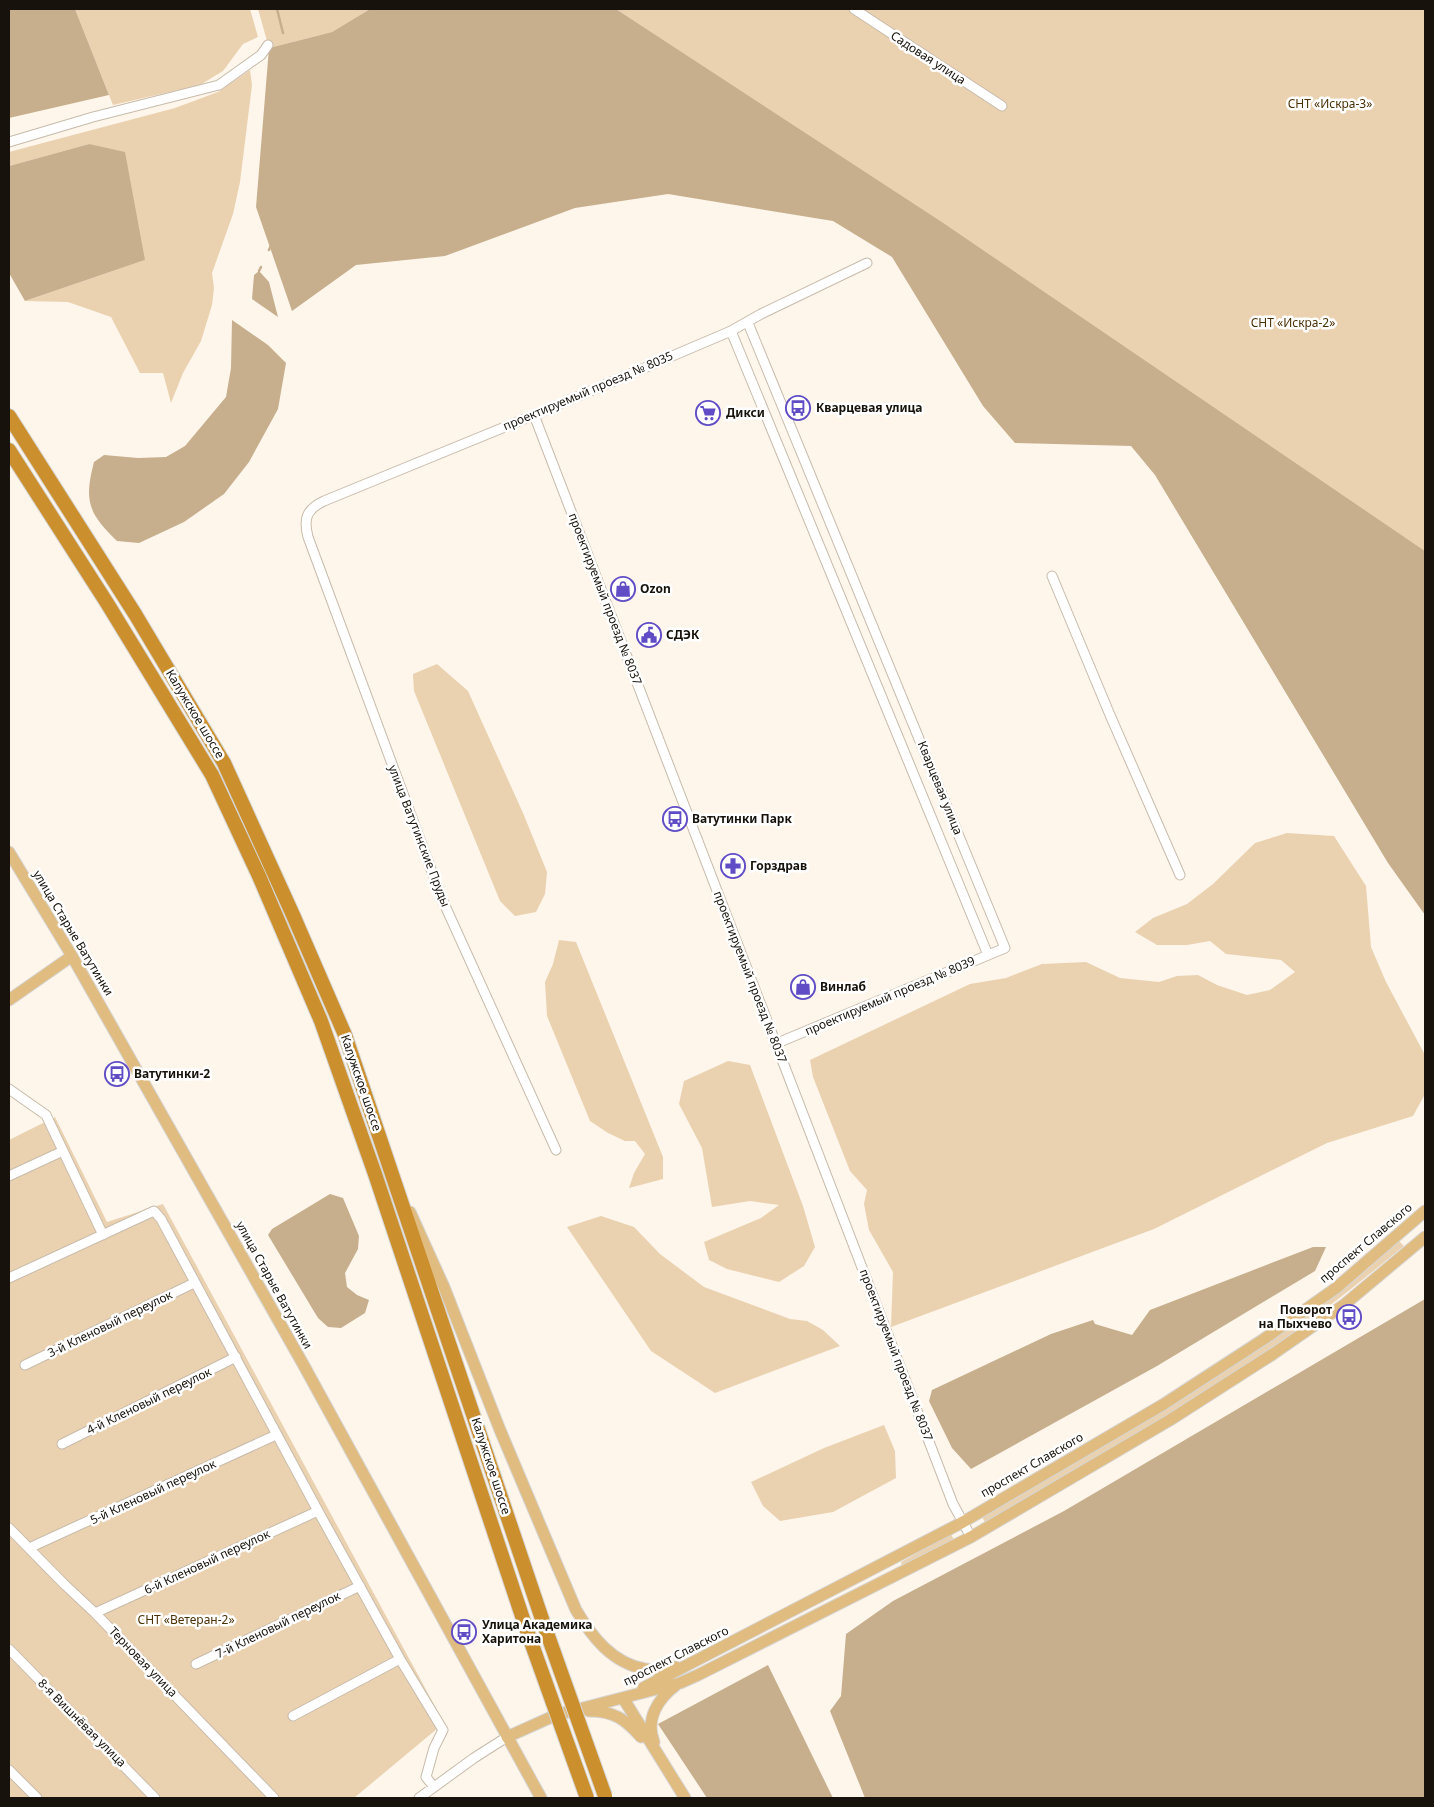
<svg xmlns="http://www.w3.org/2000/svg" width="1434" height="1807" font-family="'Noto Sans',sans-serif">
<rect width="100%" height="100%" fill="#fef5eb"/>
<!-- green -->
<path fill="#ead2b1" d="M75,9H250L258,37L243,44L223,71L200,85L113,105Z
M258,9H370L332,32L269,48Z
M616,9H1425V551L942,222Z
M250,70L252,85L240,182L233,214L212,273L214,288L212,305L201,341L183,373L171,403L163,373H140L111,317L68,302L25,301L145,260L89,144L9,166V152L175,108L218,92Z
M437,664L468,691L523,813L547,872L545,894L536,912L515,916L500,901L414,691L413,674Z
M1287,833L1334,836L1366,886L1371,947L1386,982L1425,1055V1094L1413,1116L1327,1143L1154,1229L891,1327L893,1272L869,1230L864,1204L867,1190L850,1171L813,1077L810,1060L970,984L1006,978L1042,964L1086,962L1120,978L1159,982L1177,976L1198,975L1217,985L1247,995L1270,990L1295,972L1281,960L1226,954L1210,941L1187,945H1157L1135,932L1153,918L1187,904L1213,884L1255,843Z
M559,940L576,942L663,1157V1179L629,1188L634,1173L645,1154L635,1141H625L608,1133L590,1121L547,1016L545,982L553,964Z
M728,1061L750,1065L803,1206L815,1247L804,1266L779,1282L727,1269L709,1260L704,1242L761,1218L779,1205L750,1201L712,1207L702,1148L679,1104L684,1081Z
M55,1117L107,1222L163,1204L444,1723L354,1798H9V1140Z
M601,1216L634,1227L660,1254L704,1287L790,1319L807,1321L823,1330L840,1346L715,1393L651,1351L567,1227Z
M1399,1241L1404,1246C1360,1282 1317,1317 1271,1348C1179,1412 1081,1466 985,1522L982,1517L1165,1409L1267,1344L1338,1292Z
M884,1425L895,1451L896,1478L833,1512L780,1521L763,1506L751,1482L824,1448Z
M951,1534L954,1540L902,1567L901,1562Z"/>
<!-- forest -->
<path fill="#c7af8d" d="M9,9H75L109,95L9,118Z
M370,9H616L942,222L1425,551V915L1388,863L1155,475L1131,446L1015,443L983,406L892,257L833,221L668,194L575,208L445,256L356,265L292,311L256,207L269,48L332,32Z
M89,144L125,152L145,260L25,301L9,273V166Z
M330,1194L343,1198L359,1236L358,1249L345,1273L347,1287L357,1295L369,1300L365,1313L341,1328L328,1327L318,1318L268,1235L272,1229Z
M1313,1247H1326L1315,1271L1157,1366L971,1469L952,1448L929,1401L932,1390L1051,1334L1093,1320L1095,1324L1132,1335L1150,1310Z
M1425,1299V1798H865L830,1711L841,1696L846,1634L893,1601L1064,1511Z
M768,1665L833,1798H707L658,1724Z"/>
<!-- water -->
<path fill="#c7ae8d" d="M259,271L269,282L278,317L252,299L254,275Z
M232,320L268,345L286,363L278,409L249,462L224,494L184,522L139,543L117,541C88,513 84,501 94,462L104,455L138,458L166,457L185,446L226,397L231,368Z"/>
<g fill="none" stroke-linecap="round" stroke-linejoin="round">
<!-- stream -->
<path stroke="#c7ae8d" stroke-width="2.5" d="M277,9L283,33
M269,250L280,225L290,169L297,93L286,47
M259,271L261,267"/>
<defs>
<path id="minor" d="M854,9L1002,106
M9,142L93,117L219,85L261,55L268,45
M748,323L1005,948L775,1044
M731,331L988,955
M534,415L953,1504L971,1537
M1052,576L1110,715L1180,875
M9,1089L46,1115L103,1235
M556,1150L442,899L308,537C303,518 307,509 324,501L534,415L731,331L761,314L867,263
M9,1176L63,1151
M9,1278L154,1211L161,1219L318,1511L400,1659L443,1730L434,1748L426,1777L434,1787
M25,1365L194,1283
M62,1444L236,1357
M9,1528L64,1584L95,1613L274,1798
M29,1548L276,1435
M95,1613L318,1511
M9,1649L155,1798
M196,1664L360,1586
M293,1716L400,1659
M9,1770L37,1798
M419,1798L474,1758L507,1737"/>
<path id="major" d="M9,852L72,956L303,1364L541,1798
M9,1000L72,956
M410,1212L444,1287L500,1430L576,1610C592,1637 612,1663 645,1669C655,1671 666,1669 676,1667
M643,1688L963,1522L1164,1404L1264,1339L1336,1288L1425,1211
M623,1698L685,1798
M589,1711C614,1711 625,1719 641,1737
M507,1737L556,1715L680,1683L698,1675L971,1537L1170,1420L1273,1354L1345,1304L1425,1237
M654,1742C645,1719 658,1699 676,1685"/>
<path id="highway" d="M9,416L135,614L224,763L293,915L345,1035L542,1619
M9,450L107,603L212,775L259,876L321,1021L375,1174L525,1625"/>
</defs>
<!-- minor casing -->
<use href="#minor" stroke="#c8bbaa" stroke-width="11"/>
<!-- major casing -->
<use href="#major" stroke="#d5d5d3" stroke-width="13"/>
<!-- highway casing -->
<use href="#highway" stroke="#d5d5d3" stroke-width="16"/>
<!-- minor -->
<use href="#minor" stroke="#fff" stroke-width="9"/>
<!-- major -->
<use href="#major" stroke="#e0bc81" stroke-width="11"/>
<!-- highway -->
<use href="#highway" stroke="#cc8f2d" stroke-width="14"/>
<defs>
<path id="highway-bridge" d="M542,1619L605,1796
M525,1625L587,1798"/>
</defs>
<!-- highway-bridge casing -->
<use href="#highway-bridge" stroke="#d5d5d3" stroke-width="16" stroke-linecap="butt"/>
<!-- highway-bridge -->
<use href="#highway-bridge" stroke="#cc8f2d" stroke-width="14"/>
</g>
<!-- icons -->
<defs>
<symbol id="bus-ring" viewBox="-11 -11 22 22"><circle r="9.5" fill="#fff" stroke="#604cc5" stroke-width="1.5"/><path d="M-5-6H5V4H4V6H2V4H-2V6H-4V4H-5ZM-3.5-4V0h7V-4ZM-3.5 1.2v1.5H-2V1.2ZM2 1.2v1.5H3.5V1.2Z" fill="#604cc5"/></symbol>
<symbol id="supermarket-ring" viewBox="-11 -11 22 22"><circle r="9.5" fill="#fff" stroke="#604cc5" stroke-width="1.5"/><path d="M-6-5.5h2.5l.6 2H6L4.5 2H-2.5L-4.4-4H-6ZM-1.5 3.2a1.3 1.3 0 1 0 .1 0ZM3 3.2a1.3 1.3 0 1 0 .1 0Z" fill="#604cc5"/></symbol>
<symbol id="shop-ring" viewBox="-11 -11 22 22"><circle r="9.5" fill="#fff" stroke="#604cc5" stroke-width="1.5"/><path d="M-5-2.5h2.3a2.7 3.5 0 0 1 5.4 0H5L5.5 6h-11ZM-1.5-2.5h3a1.5 2.3 0 0 0-3 0Z" fill="#604cc5"/></symbol>
<symbol id="civic-ring" viewBox="-11 -11 22 22"><circle r="9.5" fill="#fff" stroke="#604cc5" stroke-width="1.5"/><path d="M-.6-6.5H3V-4.5H.6V-3L4-1V1h2V6H-6V1h2V-1L-.6-3ZM-1.2 2.5V6h2.4V2.5Z" fill="#604cc5"/></symbol>
<symbol id="pharmacy-ring" viewBox="-11 -11 22 22"><circle r="9.5" fill="#fff" stroke="#604cc5" stroke-width="1.5"/><path d="M-2-6h4v4h4v4h-4v4h-4v-4h-4v-4h4Z" fill="#604cc5"/></symbol>
</defs>
<g fill-rule="evenodd">
<use href="#bus-ring" x="784" y="394" width="28" height="28"/>
<use href="#supermarket-ring" x="694" y="399" width="28" height="28"/>
<use href="#shop-ring" x="609" y="575" width="28" height="28"/>
<use href="#civic-ring" x="635" y="621" width="28" height="28"/>
<use href="#bus-ring" x="661" y="805" width="28" height="28"/>
<use href="#pharmacy-ring" x="719" y="852" width="28" height="28"/>
<use href="#shop-ring" x="789" y="973" width="28" height="28"/>
<use href="#bus-ring" x="103" y="1060" width="28" height="28"/>
<use href="#bus-ring" x="1335" y="1303" width="28" height="28"/>
<use href="#bus-ring" x="450" y="1618" width="28" height="28"/>
</g>
<g text-anchor="middle" stroke-width="5" stroke-linejoin="round" paint-order="stroke">
<!-- street labels -->
<g font-size="12" fill="#17130c" stroke="#fff">
<text transform="translate(928 58) rotate(33)" y="4">Садовая улица</text>
<text transform="translate(588 391) rotate(-23)" y="4">проектируемый проезд № 8035</text>
<text transform="translate(605 599) rotate(69)" y="4">проектируемый проезд № 8037</text>
<text transform="translate(195 714) rotate(59)" y="4">Калужское шоссе</text>
<text transform="translate(940 788) rotate(68)" y="4">Кварцевая улица</text>
<text transform="translate(419 836) rotate(69)" y="4">улица Ватутинские Пруды</text>
<text transform="translate(73 933) rotate(59)" y="4">улица Старые Ватутинки</text>
<text transform="translate(750 977) rotate(69)" y="4">проектируемый проезд № 8037</text>
<text transform="translate(890 996) rotate(-23)" y="4">проектируемый проезд № 8039</text>
<text transform="translate(361 1083) rotate(71)" y="4">Калужское шоссе</text>
<text transform="translate(1366 1243) rotate(-40)" y="4">проспект Славского</text>
<text transform="translate(274 1285) rotate(61)" y="4">улица Старые Ватутинки</text>
<text transform="translate(110 1324) rotate(-26)" y="4">3-й Кленовый переулок</text>
<text transform="translate(896 1355) rotate(69)" y="4">проектируемый проезд № 8037</text>
<text transform="translate(149 1401) rotate(-26)" y="4">4-й Кленовый переулок</text>
<text transform="translate(1032 1465) rotate(-30)" y="4">проспект Славского</text>
<text transform="translate(491 1466) rotate(72)" y="4">Калужское шоссе</text>
<text transform="translate(153 1492) rotate(-25)" y="4">5-й Кленовый переулок</text>
<text transform="translate(207 1562) rotate(-25)" y="4">6-й Кленовый переулок</text>
<text transform="translate(278 1625) rotate(-26)" y="4">7-й Кленовый переулок</text>
<text transform="translate(676 1656) rotate(-27)" y="4">проспект Славского</text>
<text transform="translate(143 1662) rotate(46)" y="4">Терновая улица</text>
<text transform="translate(82 1723) rotate(45)" y="4">8-я Вишнёвая улица</text>
</g>
<!-- park labels -->
<g font-size="12" fill="#4a3105" stroke="#fff">
<text x="1330" y="108">СНТ «Искра-3»</text>
<text x="1293" y="327">СНТ «Искра-2»</text>
<text x="186" y="1624">СНТ «Ветеран-2»</text>
</g>
<!-- poi labels -->
<g font-size="12" font-weight="bold" fill="#17130c" stroke="#fff" text-anchor="start">
<text x="816" y="412">Кварцевая улица</text>
<text x="726" y="417">Дикси</text>
<text x="640" y="593">Ozon</text>
<text x="666" y="639">СДЭК</text>
<text x="692" y="823">Ватутинки Парк</text>
<text x="750" y="870">Горздрав</text>
<text x="820" y="991">Винлаб</text>
<text x="134" y="1078">Ватутинки-2</text>
<text x="1332" y="1314" text-anchor="end">Поворот<tspan x="1332" dy="14">на Пыхчево</tspan></text>
<text x="482" y="1629">Улица Академика<tspan x="482" dy="14">Харитона</tspan></text>
</g>
</g>
<!-- border -->
<rect width="1434" height="1807" fill="none" stroke="#17130c" stroke-width="20"/>
</svg>
